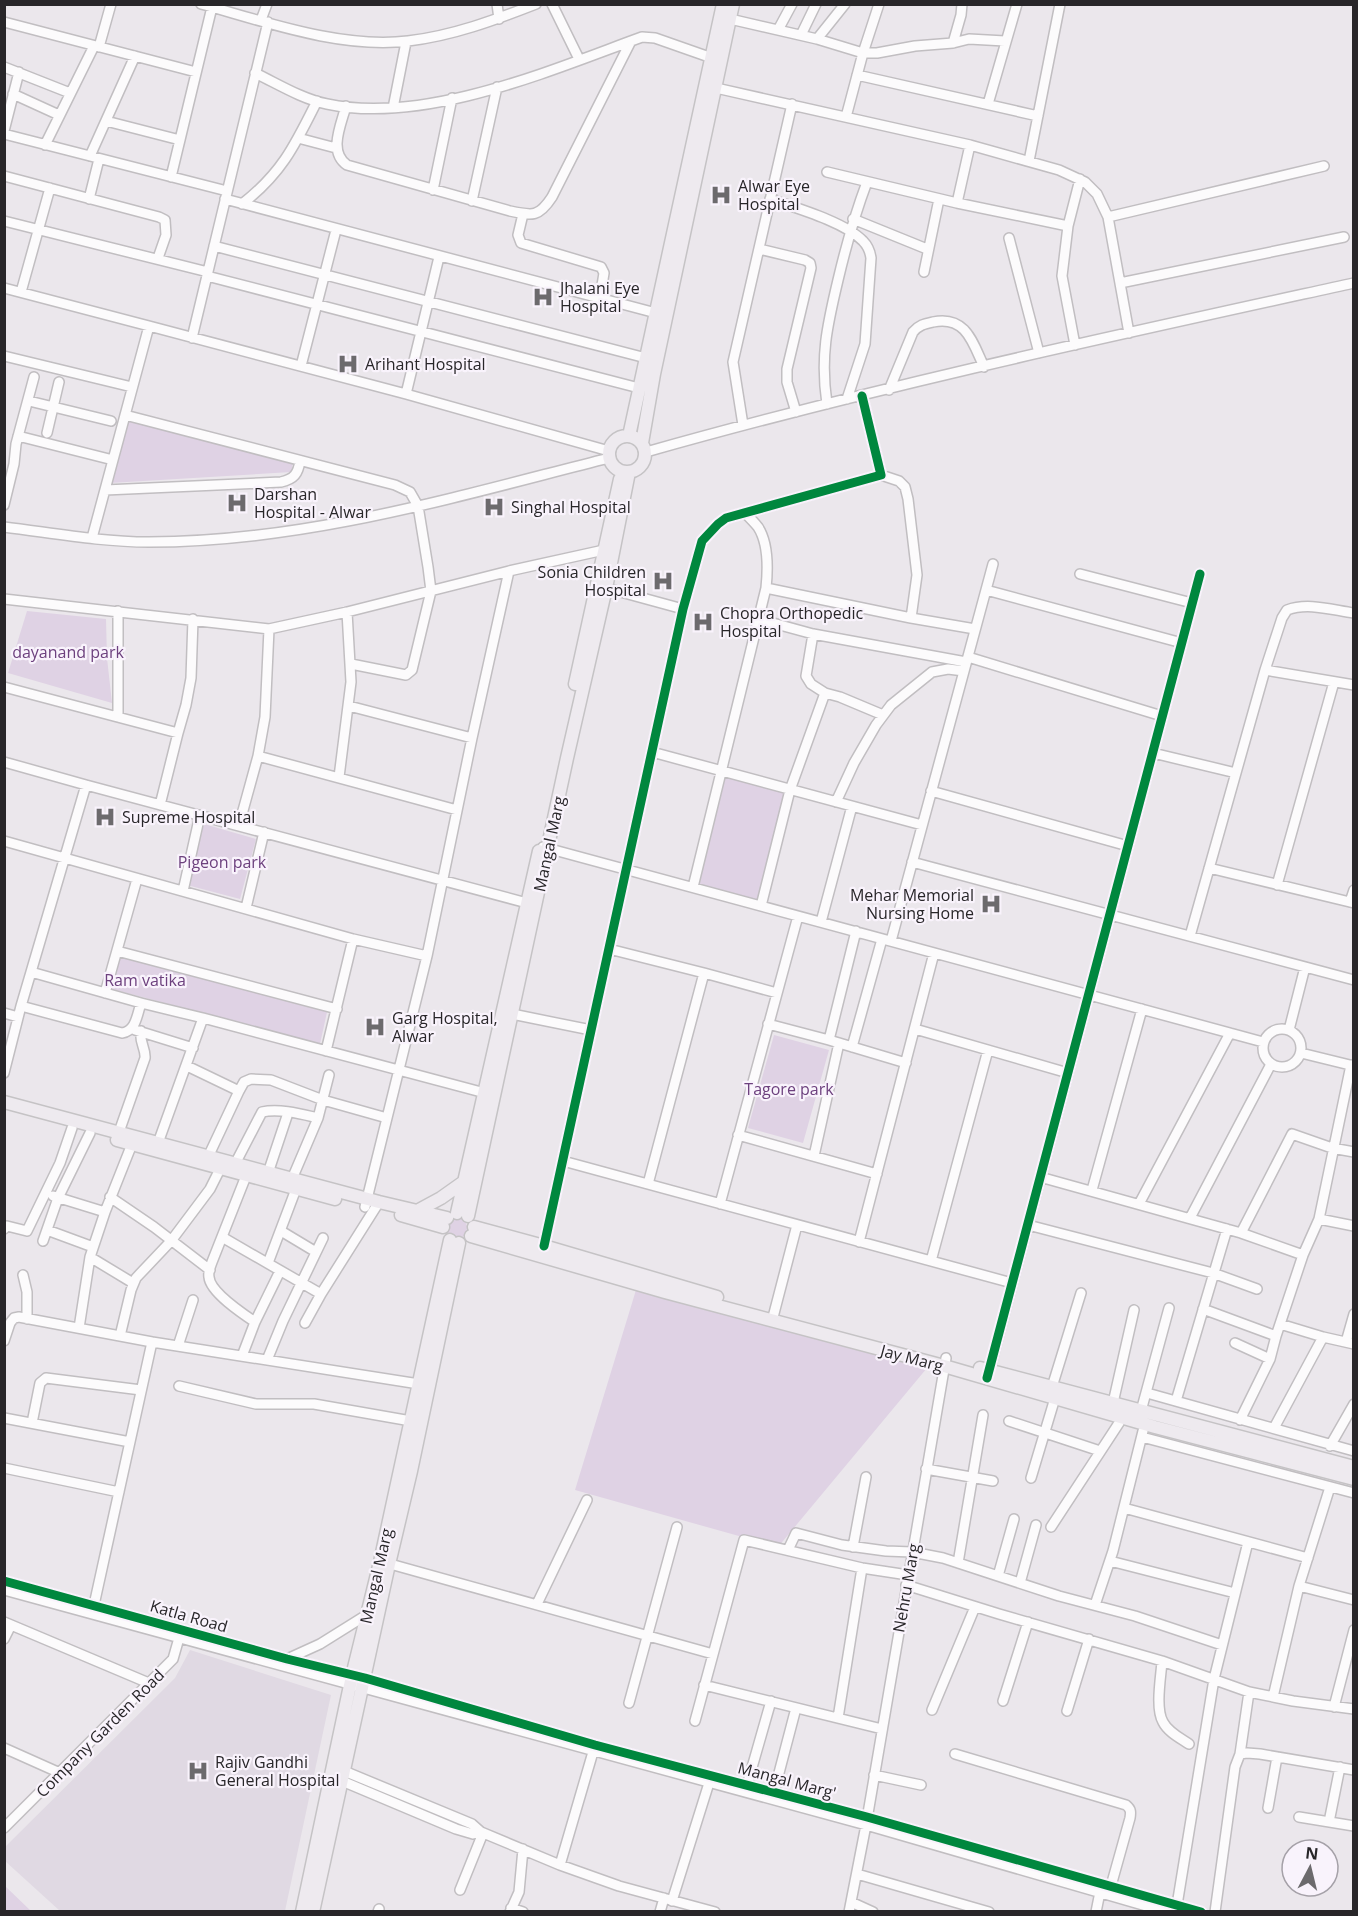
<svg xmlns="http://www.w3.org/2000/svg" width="1358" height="1916" font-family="'Open Sans',sans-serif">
<rect width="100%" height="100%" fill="#ebe7ec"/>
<!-- built -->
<path fill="#e0d9e3" d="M190,1650L331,1695L285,1911H60L5,1861V1847L175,1678Z"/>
<!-- green -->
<path fill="#dfd2e4" d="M129,421L293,463L291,472L110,483L113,460Z
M27,611L106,619L107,658L112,703L8,673Z
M724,775L786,793L758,903L699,884Z
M204,824L256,839L240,899L187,885Z
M117,955L327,1012L320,1044L108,988Z
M774,1035L829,1050L803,1143L748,1128Z
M443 1228a12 12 0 1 1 24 0a12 12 0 1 1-24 0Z
M636,1290L927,1368L778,1547L575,1490Z
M5,1886L31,1911H5Z"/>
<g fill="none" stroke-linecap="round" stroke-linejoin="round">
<defs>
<path id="minor" d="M201,4C266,22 341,49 408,41C452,36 495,20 536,4
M497,4L499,19
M552,4L579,59
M730,19L817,39L863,53H877L915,46L953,43L969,39L1005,41
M261,20L267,4
M4,22L196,72
M778,30L792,4
M801,35L816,4
M817,39L845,4
M953,43L961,15L962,4
M99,47L111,4
M4,67L70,93
M255,73C278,84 302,99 327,104C425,125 551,70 642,37L655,38L712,58
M857,75L1038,116
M716,88L970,145L1059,170L1085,182L1097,194L1108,217L1129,333
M13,94L59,115
M988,104L1017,4
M346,106C341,125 328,152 347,165L510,211C533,216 539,217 552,197L631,41
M393,108L406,42
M846,117L863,53L879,4
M106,121L180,140
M4,131L19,72
M4,134L227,191
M298,138L336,148
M45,145L94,46
M90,156L135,56
M1029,161L1060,4
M827,172L957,203L1068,226
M4,176L159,217L165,220L166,235L158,258
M171,177L212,7
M433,190L452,98
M89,199L99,159
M225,199L656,313
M770,199C796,208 845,222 863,241C868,246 870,251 871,258L865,344L847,399
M472,201L497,87
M957,203L970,145
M242,204C282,173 295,145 317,101
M523,214L518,235L521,243L601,267L604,273L600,298
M1108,217L1324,166
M853,219L927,249
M4,221L208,272
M1009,238L1039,353
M214,246L646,358
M759,249L805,260L810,263L811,268L787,369V382L796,412
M924,272L939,199
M207,276L639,388
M1120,283L1344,237
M4,288L149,326
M21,292L50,188
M192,338L268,22
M1075,345L1062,276L1068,226L1080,179
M4,356L132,387
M301,366L336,230
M889,390L913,332C919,325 924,324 933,322C966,315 973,343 984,367
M406,394L439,257
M29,401L111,421
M827,404C820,357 827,326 838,280C846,246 855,214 867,182
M125,415L395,485L410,492L418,506L428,567L431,591L412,670L406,675L351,664
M743,425L733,362L792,104
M47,433L59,382
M18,436L113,460
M646,452C879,386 1117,335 1354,283
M881,475L899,481L905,487L908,499L917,575L911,618
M105,490L281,482C294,479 298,474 300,461
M4,505L14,464L16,444L34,377
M745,513C749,517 754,522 758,527C769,544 768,569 766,588L911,618L975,629
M4,527C53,533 101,542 149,542C307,542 458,496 609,458
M92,538L149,326L406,394L609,451
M1080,574L1192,603
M606,588L683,609
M986,590L1182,643
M4,599L269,629L347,612L509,571
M118,611V717
M758,619L813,634L966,662
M813,634L806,676L811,684L825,693
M968,657L1162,716
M1265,670L1354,685
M4,687L178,733L186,705L191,678L193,619
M349,706L472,738
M652,752L922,825
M1153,753L1236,773
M258,756L457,810
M4,762L86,785
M339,777L351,682L347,612
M931,791L1128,846
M836,802L854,763L876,725L891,705L932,672L948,669L964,671
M160,805L178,733
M239,825L258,756L265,717L269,629
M4,841L353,939L427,956L472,738L509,571L604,550
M543,847L1263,1042
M912,862L1354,980
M1209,868L1354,903
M1277,885L1334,682
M693,887L766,588
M183,891L200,815
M1350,902L1354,890
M761,906L790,790L825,693L840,697L883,715
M246,908L264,832
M821,922L852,806
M856,931L829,1040L906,1063
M1190,936L1265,670L1282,618L1287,610C1308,602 1332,610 1354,613
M891,941L993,564
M609,949L704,973L648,1184
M117,951L337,1009
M31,972L141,1003L203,1018L485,1093
M704,973L777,993
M105,993L137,879
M21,1006L122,1033C136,1031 137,1015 141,1003
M4,1013L18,1017
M512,1014L591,1030
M768,1024L829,1040
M1263 1048a19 19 0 1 1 38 0a19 19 0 1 1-38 0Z
M915,1029L1068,1073
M135,1030L193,1048
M1289,1030L1305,967
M852,1047L882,939
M326,1051L353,939
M1301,1053L1354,1066
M187,1066L239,1091
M4,1073L21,1006L86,785L527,903
M119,1132L145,1058C146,1049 139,1042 141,1031
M738,1135L877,1174
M158,1143L203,1018
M814,1156L839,1043
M208,1157L239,1091L244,1082L251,1079L271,1080L323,1100L387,1118
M563,1161L1012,1283
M235,1164L262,1112C279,1108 301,1114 318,1118
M268,1173L288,1113
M246,1176L212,1262C210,1267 208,1272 209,1277C210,1292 243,1314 255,1322
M1040,1177L1241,1233L1303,1255
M292,1179L318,1118L329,1075
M1092,1190L1142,1009
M53,1196L105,1212
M110,1197L154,1227L210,1270
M720,1204L798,916
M1139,1204L1230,1033
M365,1207L427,956
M1190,1218L1271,1064
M1319,1219L1354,1226
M1028,1225L1213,1273L1257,1289
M4,1229L7,1226L27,1231L60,1163L72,1128
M47,1230L93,1247
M281,1231L316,1252
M1241,1233L1292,1134L1332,1148L1354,1152
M222,1237L321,1294
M43,1241L58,1198L90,1133
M859,1242L934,953
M544,1246L683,609L702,541L718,524L726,518L881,475L862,396
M90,1257L133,1283
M931,1261L988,1050
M268,1263L296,1189
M23,1275L27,1292V1319
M1203,1309L1276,1336
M772,1321L797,1225
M305,1323L321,1294L379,1202
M1280,1324L1323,1337L1354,1344
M79,1328L90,1257L105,1212L132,1144
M120,1336L131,1290L136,1278L171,1241L210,1189L220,1169
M4,1341L10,1323L14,1318L19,1317L152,1342
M1346,1342L1354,1314
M1235,1343L1270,1359
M178,1346L193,1300
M242,1356L255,1322L280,1271
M267,1360L283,1321L323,1238
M988,1376L1200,574
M179,1386L256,1404H314L411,1421
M1052,1387L1081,1293
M1147,1393L1354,1451
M1176,1401L1227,1229
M1113,1403L1134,1310
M1141,1411L1169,1308
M4,1418L130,1442
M1240,1420L1270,1359L1276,1336L1303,1255L1319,1219L1351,1065
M1009,1421L1100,1451
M32,1423L40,1383L46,1378L141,1390
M1274,1428L1323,1337
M1142,1437L1354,1493
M1330,1446L1354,1404
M4,1468L119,1492
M926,1469L993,1481
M1031,1478L1055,1398
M1124,1508L1308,1558
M1051,1527L1119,1423L1121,1416
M853,1547L866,1477
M788,1550L796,1533L842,1545L886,1551L912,1552L943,1558L1059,1596L1135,1616L1222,1645
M1110,1561L1235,1593
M383,1562L713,1654
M958,1563L983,1415
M998,1576L1014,1519
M4,1581L287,1659L365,1678L595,1745L867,1817L1201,1912
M1020,1583L1036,1525
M906,1585L999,1614L1162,1661L1249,1692L1293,1701L1354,1709
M1299,1586L1354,1600
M4,1590L866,1825L1167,1912
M537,1604L587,1500
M94,1605L152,1342L419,1384
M1095,1605L1113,1551L1143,1431
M4,1622L151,1684
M4,1639L11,1625
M287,1659L320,1644L368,1614
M1162,1661C1161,1677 1155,1708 1163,1722C1168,1732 1180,1738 1189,1744
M704,1685L882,1729
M1273,1697L1299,1586L1330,1487
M1003,1701L1028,1622
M629,1703L677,1527
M1334,1707L1354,1630
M932,1710L975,1607
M1067,1711L1089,1639
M838,1718L862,1568
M695,1721L744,1540L862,1568L908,1575
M4,1748L60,1773
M955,1754L1126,1805C1131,1809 1131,1812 1130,1818L1109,1893
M1240,1754L1249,1692
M344,1771L472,1824L481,1832L560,1865L619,1886L715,1912
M874,1775L921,1785
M342,1781L456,1829L473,1834L481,1832
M747,1785L771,1701
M774,1792L796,1708
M1268,1808L1277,1757
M1299,1817L1354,1826
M1329,1822L1340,1767
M4,1828L173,1659L181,1631
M560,1865L593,1752
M857,1874L989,1912
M460,1890L483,1833
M672,1901L709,1783
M851,1902L873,1912
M1177,1905L1214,1679L1248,1542
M511,1908L523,1912
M378,1912L379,1909
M510,1912L519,1892L523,1849
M660,1912L664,1898
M849,1912L866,1825L946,1358
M1096,1912L1101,1887
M1215,1912L1235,1767L1240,1754L1247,1753L1260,1754L1354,1770"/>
<path id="major" d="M609 454a18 18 0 1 1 36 0a18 18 0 1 1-36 0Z
M629,436L723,4
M642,443L654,374L733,4
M575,684L620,479
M4,1102L379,1202L447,1218
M117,1140L335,1199
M417,1211L441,1198L465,1181
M457,1213L539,851
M401,1215L443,1227
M468,1216L567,758L606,588L629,472
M474,1227L544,1246L717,1297
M471,1236L665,1292L944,1366L1155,1427L1354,1479
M980,1368L1354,1467
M302,1912L352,1676L380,1562L450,1240
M313,1912L389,1564L411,1471L459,1243"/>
</defs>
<!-- minor casing -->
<use href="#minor" stroke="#c1bec1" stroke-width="12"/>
<!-- major casing -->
<use href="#major" stroke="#c5c3c5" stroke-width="15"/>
<!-- minor -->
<use href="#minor" stroke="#fcfbfc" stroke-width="9"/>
<!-- major -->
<use href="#major" stroke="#eeeaef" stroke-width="12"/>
<defs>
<path id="cycleway" d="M544,1246L683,609L702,541L718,524L726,518L881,475L862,396
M987,1378L1200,574
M4,1581L287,1659L365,1678L595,1745L867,1817L1201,1912"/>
</defs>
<!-- cycleway casing -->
<use href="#cycleway" stroke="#f9f3fc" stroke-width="13"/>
<!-- cycleway -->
<use href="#cycleway" stroke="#00873e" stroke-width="9"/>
</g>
<!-- icons -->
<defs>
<symbol id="hospital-bare" viewBox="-9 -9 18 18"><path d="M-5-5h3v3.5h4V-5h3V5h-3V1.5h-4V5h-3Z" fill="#6c6a6d" stroke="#f9f3fc" stroke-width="2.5" paint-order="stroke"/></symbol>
</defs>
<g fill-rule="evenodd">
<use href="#hospital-bare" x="706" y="180" width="30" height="30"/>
<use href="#hospital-bare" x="528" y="282" width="30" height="30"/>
<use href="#hospital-bare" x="333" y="349" width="30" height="30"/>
<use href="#hospital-bare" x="222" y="488" width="30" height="30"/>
<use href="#hospital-bare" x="479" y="492" width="30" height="30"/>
<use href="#hospital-bare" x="648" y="566" width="30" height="30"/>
<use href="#hospital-bare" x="688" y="607" width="30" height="30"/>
<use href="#hospital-bare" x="90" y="802" width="30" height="30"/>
<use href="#hospital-bare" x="976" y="889" width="30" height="30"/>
<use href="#hospital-bare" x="360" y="1012" width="30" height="30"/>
<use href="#hospital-bare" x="183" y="1756" width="30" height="30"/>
</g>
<g text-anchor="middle" stroke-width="4.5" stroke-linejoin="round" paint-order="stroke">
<!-- poi labels -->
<g font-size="16" fill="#282629" stroke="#f9f3fc" text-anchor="start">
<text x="738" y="192">Alwar Eye<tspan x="738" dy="18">Hospital</tspan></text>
<text x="560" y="294">Jhalani Eye<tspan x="560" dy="18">Hospital</tspan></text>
<text x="365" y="370">Arihant Hospital</text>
<text x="254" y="500">Darshan<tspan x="254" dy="18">Hospital - Alwar</tspan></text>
<text x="511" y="513">Singhal Hospital</text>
<text x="646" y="578" text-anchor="end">Sonia Children<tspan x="646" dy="18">Hospital</tspan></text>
<text x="720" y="619">Chopra Orthopedic<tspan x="720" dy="18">Hospital</tspan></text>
<text x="122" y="823">Supreme Hospital</text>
<text x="974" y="901" text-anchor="end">Mehar Memorial<tspan x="974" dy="18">Nursing Home</tspan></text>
<text x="392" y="1024">Garg Hospital,<tspan x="392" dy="18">Alwar</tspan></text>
<text x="215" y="1768">Rajiv Gandhi<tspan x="215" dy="18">General Hospital</tspan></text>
</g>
<!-- park labels -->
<g font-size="16" fill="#6d417e" stroke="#f9f3fc">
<text x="68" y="658">dayanand park</text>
<text x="222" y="868">Pigeon park</text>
<text x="145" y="986">Ram vatika</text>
<text x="789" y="1095">Tagore park</text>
</g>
<!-- street labels -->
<g font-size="16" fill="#282629" stroke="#f9f3fc">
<text transform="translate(549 844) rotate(-78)" y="6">Mangal Marg</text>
<text transform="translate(912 1358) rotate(15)" y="6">Jay Marg</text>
<text transform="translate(376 1576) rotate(-77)" y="6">Mangal Marg</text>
<text transform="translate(906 1588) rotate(-80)" y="6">Nehru Marg</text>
<text transform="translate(189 1616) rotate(16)" y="6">Katla Road</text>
<text transform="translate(100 1733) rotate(-45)" y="6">Company Garden Road</text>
<text transform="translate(787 1780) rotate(15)" y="6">Mangal Marg'</text>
</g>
</g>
<!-- border -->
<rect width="1358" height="1916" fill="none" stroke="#282629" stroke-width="12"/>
<!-- north arrow -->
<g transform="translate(1310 1868) rotate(7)"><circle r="28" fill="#f9f3fc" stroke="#a5a1a8" stroke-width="1.5"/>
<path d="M0-4.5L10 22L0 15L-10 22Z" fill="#6c6a6d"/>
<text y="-9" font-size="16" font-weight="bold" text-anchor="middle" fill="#282629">N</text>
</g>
</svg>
